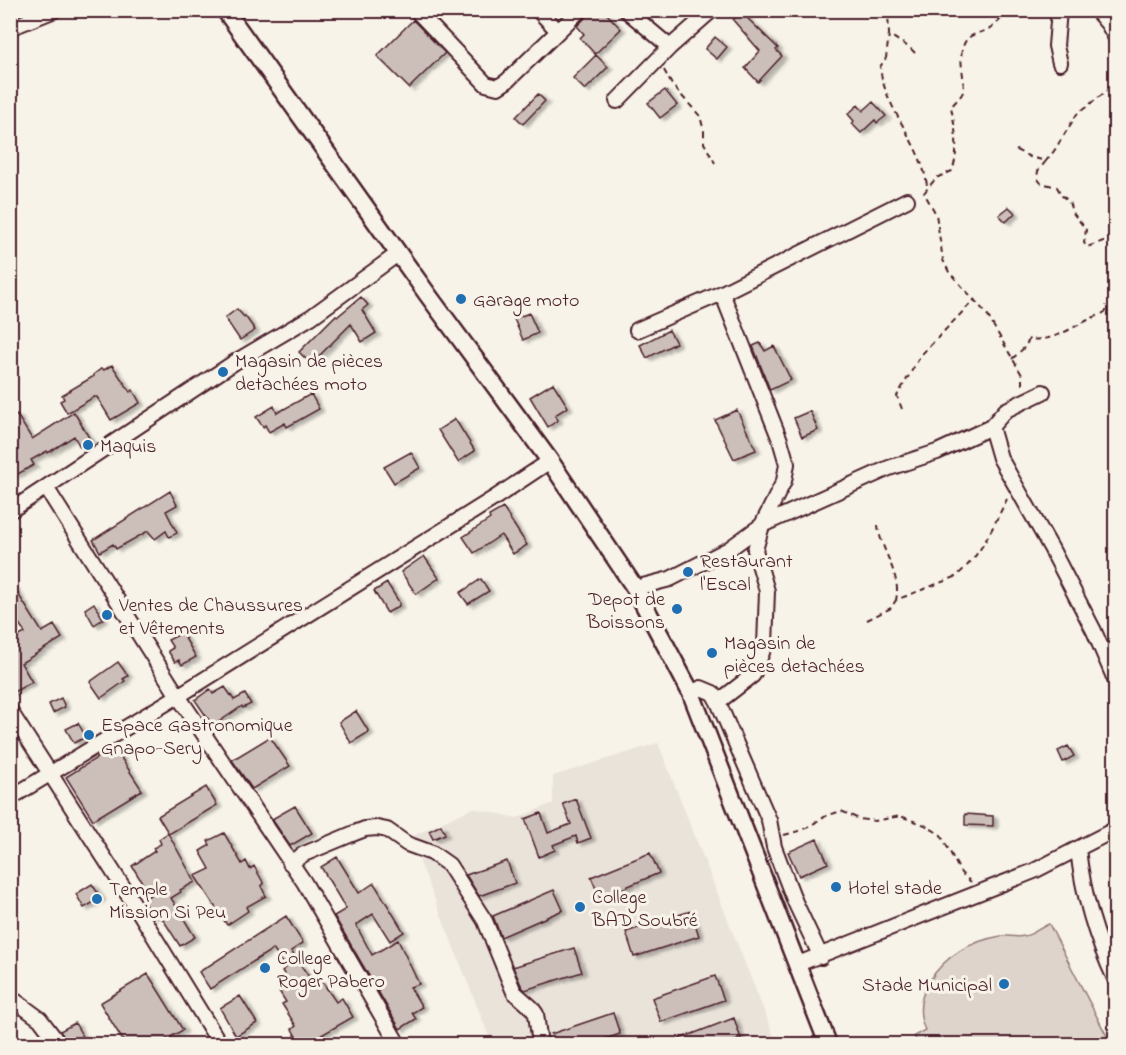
<svg xmlns="http://www.w3.org/2000/svg" width="1126" height="1055" font-family="'Indie Flower',sans-serif">
<defs>
<filter id="shadow"><feDropShadow dx="4.5" dy="2.5" stdDeviation="1.5" flood-color="#0004"/></filter>
</defs>
<rect width="100%" height="100%" fill="#f7f3e8"/>
<filter id="ink" filterUnits="userSpaceOnUse"><feTurbulence type="fractalNoise" baseFrequency=".0167" numOctaves="2"/><feDisplacementMap in="SourceGraphic" scale="12" xChannelSelector="R" yChannelSelector="G"/><feConvolveMatrix kernelMatrix="1 2 1 2 8 2 1 2 1" color-interpolation-filters="sRGB"/></filter>
<g filter="url(#ink)">
<!-- built -->
<path fill="#eae3da" d="M658,743L777,1044H492L410,837L473,808L517,818L553,803V776Z"/>
<!-- green -->
<path fill="#ded4cc" stroke="#947a7c" stroke-width="1.5" d="M1049,924L1111,1044H918L914,1036L925,1030C917,1013 920,997 929,982C944,956 971,941 1001,936C1008,935 1016,938 1024,936C1032,935 1041,927 1049,924Z"/>
<!-- building -->
<path fill="#ccbfb9" stroke="#4a1f2b" stroke-width="1.5" filter="url(#shadow)" d="M593,10H603L621,29L595,54L580,38L584,34L577,26Z
M741,12L778,48L776,50L782,56L758,82L745,68L760,51L733,20Z
M413,20L445,53L409,88L377,56Z
M715,37L727,47L717,59L705,49Z
M596,55L608,67L585,90L573,78Z
M665,90L677,105L660,118L648,103Z
M538,94L545,101L523,124L516,117Z
M873,102L886,116L877,123L875,120L861,133L852,124L854,121L848,114L858,105L863,111Z
M1009,207L1015,213L1006,222L999,215Z
M361,297L368,305L362,310L376,333L362,342L351,324L311,364L299,352L336,315L338,316Z
M237,309L244,317L245,316L255,330L240,340L225,318Z
M529,313L538,333L523,340L514,319Z
M669,330L676,343L647,358L640,345Z
M760,343L765,351L774,346L791,380L770,390L753,346Z
M112,365L130,392L133,390L140,403L111,420L97,397H94L67,413L60,401L64,399L62,395L94,376L93,375L102,368L104,370Z
M553,383L568,407L555,415L558,420L548,427L530,397Z
M311,394L319,409L287,427L285,423L269,432L265,425L263,427L256,417L274,406L277,413Z
M737,410L756,450L734,459L715,420Z
M810,411L818,430L802,437L794,418Z
M74,412L91,441L80,447L74,436L48,453L47,451L31,460L34,465L16,475L15,473L10,475V419L17,415L32,439Z
M455,419L475,451L458,462L438,430Z
M411,452L420,468L394,483L384,467Z
M170,491L177,505L166,511L177,533L169,537L166,531L155,539L148,531L116,549L113,544L100,552L93,540Z
M503,508L527,545L513,554L501,535L474,553L463,537L490,519L489,516Z
M424,556L439,578L416,594L401,572Z
M481,579L489,591L468,604L460,593Z
M10,581L42,632L54,625L62,638L21,663L32,682L10,694V641L25,633L10,609Z
M387,583L399,602V606L387,613L374,591Z
M94,603L103,619L94,625L85,609Z
M182,633L196,657L182,665L179,660L175,662L168,651L173,648L168,640Z
M118,662L128,676L123,679L125,681L101,698L90,682Z
M225,687L234,700L245,694L251,704L243,708L242,706L213,726L195,700L210,689L213,694Z
M61,698L65,707L53,713L49,704Z
M356,711L369,732L351,743L339,722Z
M78,723L86,737L74,743L66,729Z
M270,737L290,766L252,789L232,760Z
M1068,746L1074,756L1063,762L1058,751Z
M114,747L142,790L93,820L66,777Z
M206,787L217,805L169,834L158,816Z
M576,799L591,838L578,843L576,836L553,845L555,850L539,857L525,819L541,813L548,833L571,824L563,804Z
M295,806L312,833L290,846L272,819Z
M965,814L993,816V826L965,825Z
M441,825L445,834L433,839L429,831Z
M168,833L195,882L180,890L181,892L171,898L195,937L180,946L159,913L153,917L142,900L150,895L132,866L155,851L153,848L161,844L159,839Z
M224,833L242,864L246,861L250,869L254,866L264,884L261,886L266,896L246,907L248,911L227,925L195,876L210,869L200,851L210,845L208,841Z
M817,839L828,863L799,876L788,852Z
M650,853L659,873L600,898L591,877Z
M337,857L359,893L374,883L404,932L390,941L373,914L356,925L372,955L398,940L419,984L410,987L422,1007L412,1013L416,1019L400,1029L334,916L346,909L321,867Z
M507,861L515,883L479,896L466,875Z
M92,884L101,898L84,908L76,894Z
M554,890L563,910L501,937L493,916Z
M691,911L699,936L634,957L626,932Z
M286,916L303,943L291,951L314,984L321,980L336,1002L342,998L353,1017L306,1044H300L292,1029L296,1026L282,1004L286,1002L279,991L291,984L282,971L286,968L273,949L210,989L199,972Z
M574,948L582,972L525,990L522,987L513,967Z
M148,974L183,1030L158,1044H125L100,1003Z
M715,976L724,1000L661,1022L652,998Z
M240,996L257,1023L236,1036L220,1008Z
M613,1013L620,1034L590,1044H555L551,1034Z
M734,1018L741,1039L726,1044H666Z
M75,1023L87,1044H68L60,1031Z"/>
<g fill="none" stroke-linecap="round" stroke-linejoin="round">
<defs>
<path id="minor" d="M416,10L486,84L498,87L507,81L580,10
M538,10L558,31
M626,10L670,47L712,10
M1059,10L1056,46L1060,63
M1096,10L1108,24L1116,38
M10,28L55,10
M617,101L670,47
M637,330L722,293L907,200
M1043,392L1006,410L991,427L1000,458L1051,548L1094,631L1116,682
M47,489L178,696L493,499L550,461
M10,511L235,362L311,317L399,253
M635,588L670,579L729,549L762,525L889,468L937,452L991,427
M691,693L701,688L713,693L718,702L769,820L774,847L795,902L821,957
M718,702L753,675L765,645L767,591L755,550L762,525L784,481L787,464L780,440L722,293
M10,711L141,915L220,1044
M10,798L178,696L304,882L398,1044
M1078,849C1083,896 1096,939 1116,981
M290,863L304,854L352,834L365,829L377,828L387,830L407,844L432,853L449,865L485,921L514,992L531,1007L536,1014L540,1044
M798,964L1034,871L1116,829
M10,997L40,1019L59,1044"/>
<path id="major" d="M225,10L428,295L550,461L635,588L691,693L828,1044"/>
</defs>
<!-- minor casing -->
<use href="#minor" stroke="#4a1f2b" stroke-width="18"/>
<!-- major casing -->
<use href="#major" stroke="#4a1f2b" stroke-width="21"/>
<!-- path -->
<path stroke="#4a1f2b" stroke-width="2" stroke-dasharray="6 4.5" stroke-linecap="butt" d="M886,10L888,13L889,34
M1007,10C1004,16 997,24 991,28C982,34 969,32 964,44C957,59 966,77 963,92C961,97 954,103 951,107C955,128 960,150 952,171L936,178L924,193L936,214L943,260L949,272L986,313L1022,375V388
M915,53C907,44 898,42 889,34L886,58L880,67C885,111 922,143 927,186
M664,70L672,85L700,116L704,131V143L715,163
M1016,150L1030,157L1046,161L1054,151L1077,114L1116,84
M1046,161L1038,171L1037,178L1041,183L1057,187L1062,196L1069,201C1072,217 1079,218 1086,230L1084,243L1087,247L1109,239L1114,240L1116,244
M1012,359L1025,347L1029,339C1052,342 1069,329 1088,320C1095,316 1100,316 1106,311V305
M902,409L897,396L921,355L975,299
M878,525C880,550 902,574 896,600
M867,620L891,608L896,600L955,577C982,555 992,528 1007,499
M784,835L803,830L826,816L841,811L859,819L875,821L900,816L925,825L941,835L961,873L971,882"/>
<!-- minor -->
<use href="#minor" stroke="#f7f3e8" stroke-width="14"/>
<!-- major -->
<use href="#major" stroke="#f7f3e8" stroke-width="16"/>
</g>
</g>
<!-- markers -->
<g fill="#1f6fb2" stroke="#f7f3e8" stroke-width="2">
<circle cx="461" cy="299" r="6"/>
<circle cx="223" cy="372" r="6"/>
<circle cx="88" cy="445" r="6"/>
<circle cx="688" cy="572" r="6"/>
<circle cx="677" cy="609" r="6"/>
<circle cx="107" cy="615" r="6"/>
<circle cx="712" cy="653" r="6"/>
<circle cx="89" cy="735" r="6"/>
<circle cx="836" cy="887" r="6"/>
<circle cx="97" cy="899" r="6"/>
<circle cx="580" cy="907" r="6"/>
<circle cx="265" cy="968" r="6"/>
<circle cx="1004" cy="984" r="6"/>
</g>
<g text-anchor="middle" stroke-width="6" stroke-linejoin="round" paint-order="stroke">
<!-- poi labels -->
<g font-size="20" fill="#4a1f2b" stroke="#f7f3e8" text-anchor="start">
<text x="473" y="306">Garage moto</text>
<text x="235" y="367">Magasin de pièces<tspan x="235" dy="23">detachées moto</tspan></text>
<text x="100" y="452">Maquis</text>
<text x="700" y="567">Restaurant<tspan x="700" dy="23">l'Escal</tspan></text>
<text x="665" y="605" text-anchor="end">Depot de<tspan x="665" dy="23">Boissons</tspan></text>
<text x="119" y="611">Ventes de Chaussures<tspan x="119" dy="23">et Vêtements</tspan></text>
<text x="724" y="649">Magasin de<tspan x="724" dy="23">pièces detachées</tspan></text>
<text x="101" y="731">Espace Gastronomique<tspan x="101" dy="23">Gnapo-Sery</tspan></text>
<text x="848" y="894">Hotel stade</text>
<text x="109" y="895">Temple<tspan x="109" dy="23">Mission Si Peu</tspan></text>
<text x="592" y="903">College<tspan x="592" dy="23">BAD Soubré</tspan></text>
<text x="277" y="964">College<tspan x="277" dy="23">Roger Pabero</tspan></text>
<text x="992" y="991" text-anchor="end">Stade Municipal</text>
</g>
</g>
<!-- margin -->
<rect width="1126" height="1055" fill="none" stroke="#f7f3e8" stroke-width="36"/>
<rect x="18" y="18" width="1090" height="1019" fill="none" stroke="#4a1f2b" stroke-width="2" filter="url(#ink)"/>
</svg>
